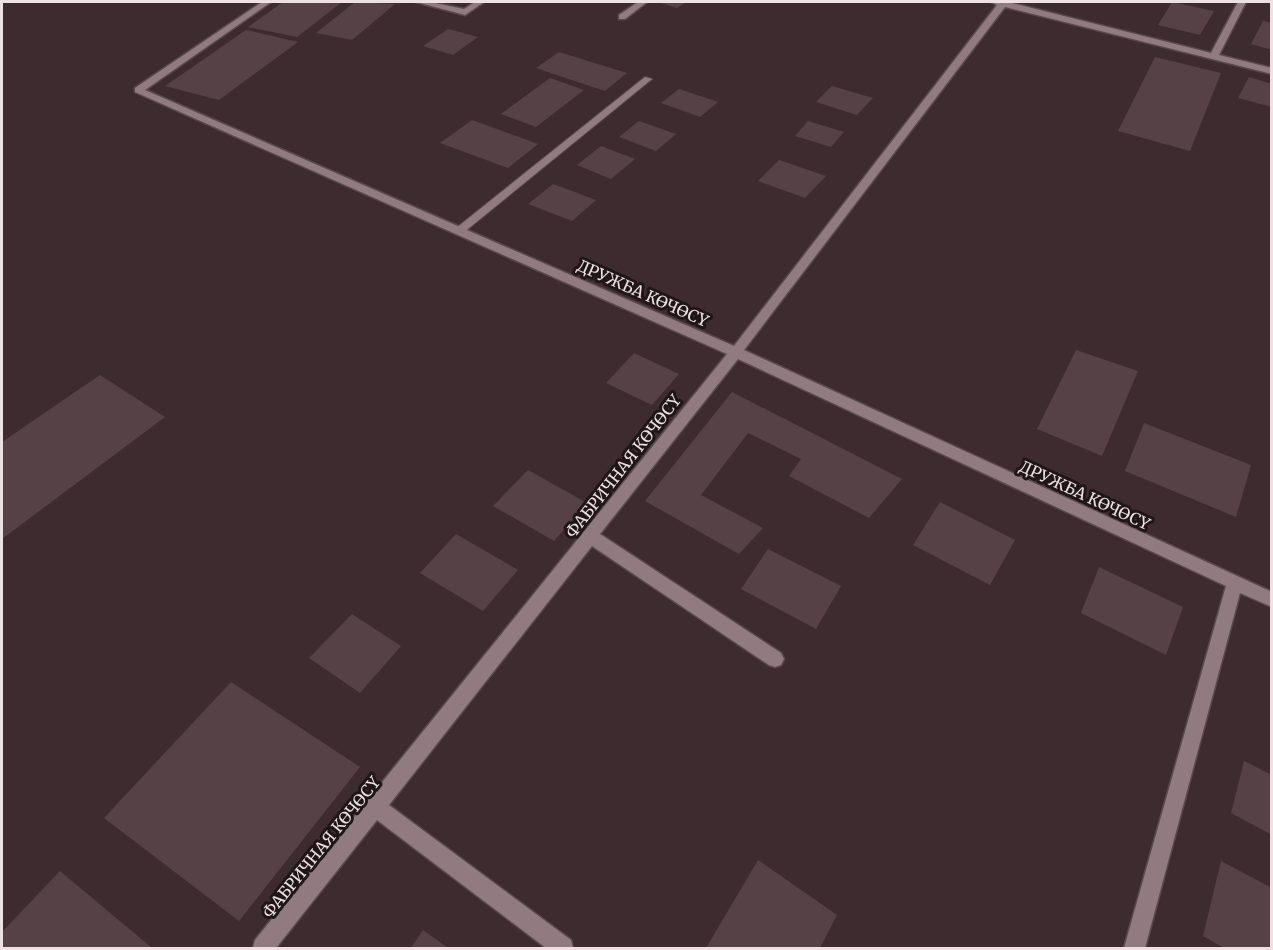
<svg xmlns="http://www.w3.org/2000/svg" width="1273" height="950" font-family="Merriweather,serif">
<rect width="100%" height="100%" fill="#3e2b30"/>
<!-- building -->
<path fill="#564147" d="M283,2H342L297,37L248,27Z
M355,2L395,4L352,40L316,33Z
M658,2H686L677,8Z
M1172,2L1214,11L1200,35L1158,25Z
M1263,21L1272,23V50L1251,44Z
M448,29L478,37L453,55L423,46Z
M246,30L298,42L219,100L165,86Z
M559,52L627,73L605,91L536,68Z
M1155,57L1221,73L1190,151L1118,131Z
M1249,77L1272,84V107L1238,98Z
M550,78L584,90L536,127L501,114Z
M832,86L873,98L857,115L816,102Z
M679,89L718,102L700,117L661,103Z
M472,120L538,144L508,168L440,143Z
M639,121L676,134L656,151L619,137Z
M808,121L844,132L831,147L795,136Z
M601,146L635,159L611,179L577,165Z
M779,160L826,176L805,198L758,181Z
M553,184L596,200L572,221L528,204Z
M1076,350L1138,371L1102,456L1037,429Z
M634,353L679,374L652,405L606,383Z
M100,375L165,417L2,539V442Z
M732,392L902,479L869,518L789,476L801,459L748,433L701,495L763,528L739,554L645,501Z
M1144,423L1251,465L1236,517L1125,471Z
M528,470L587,503L554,541L493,506Z
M940,502L1015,540L990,585L913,545Z
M456,534L518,570L483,611L420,573Z
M768,549L841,586L816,629L741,589Z
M1099,567L1183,607L1166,655L1081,613Z
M352,614L401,646L360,693L309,658Z
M231,682L360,767L239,921L104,818Z
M1244,761L1272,775V835L1231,813Z
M758,860L837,915L820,948H706Z
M1221,861L1272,888V948H1224L1203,936Z
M60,871L152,948H2V932Z
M423,930L448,948H411Z"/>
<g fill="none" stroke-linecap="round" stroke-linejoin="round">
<defs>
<path id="lane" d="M645,77L652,79L463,233H455V229Z"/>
<path id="street" d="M262,2H271L145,90L734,346L997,5L991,2H1008L1211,53L1238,2H1246L1219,55L1272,68V74L1005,7L744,350L1272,592V607L1240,593L1145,948H1124L1226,586L738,359L600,534L781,653L784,659L781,665L775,667L769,665L592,546L389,805L571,940L573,948H546L377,820L276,948H253L255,940L727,354L135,92V88Z
M416,2H430L464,9L475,2H484L465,15Z
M638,2H647L625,19H619V15Z"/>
</defs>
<!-- lane casing -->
<use href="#lane" stroke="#59494d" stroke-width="2"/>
<!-- street casing -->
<use href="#street" stroke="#59494d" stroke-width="3"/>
<!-- lane -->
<use href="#lane" fill="#917a80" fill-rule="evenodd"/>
<!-- street -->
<use href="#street" fill="#917a80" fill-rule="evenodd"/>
</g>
<g text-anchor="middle" stroke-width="6" stroke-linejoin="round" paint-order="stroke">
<!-- street labels -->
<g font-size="16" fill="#eee1e4" stroke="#1f1618">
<text transform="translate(643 293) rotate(24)" y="6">ДРУЖБА КӨЧӨСҮ</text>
<text transform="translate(623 466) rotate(-52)" y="6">ФАБРИЧНАЯ КӨЧӨСҮ</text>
<text transform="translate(1085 495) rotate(25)" y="6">ДРУЖБА КӨЧӨСҮ</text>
<text transform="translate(321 847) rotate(-51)" y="6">ФАБРИЧНАЯ КӨЧӨСҮ</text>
</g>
</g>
<!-- border -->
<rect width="1273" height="950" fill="none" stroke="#eee1e4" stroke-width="6"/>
</svg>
